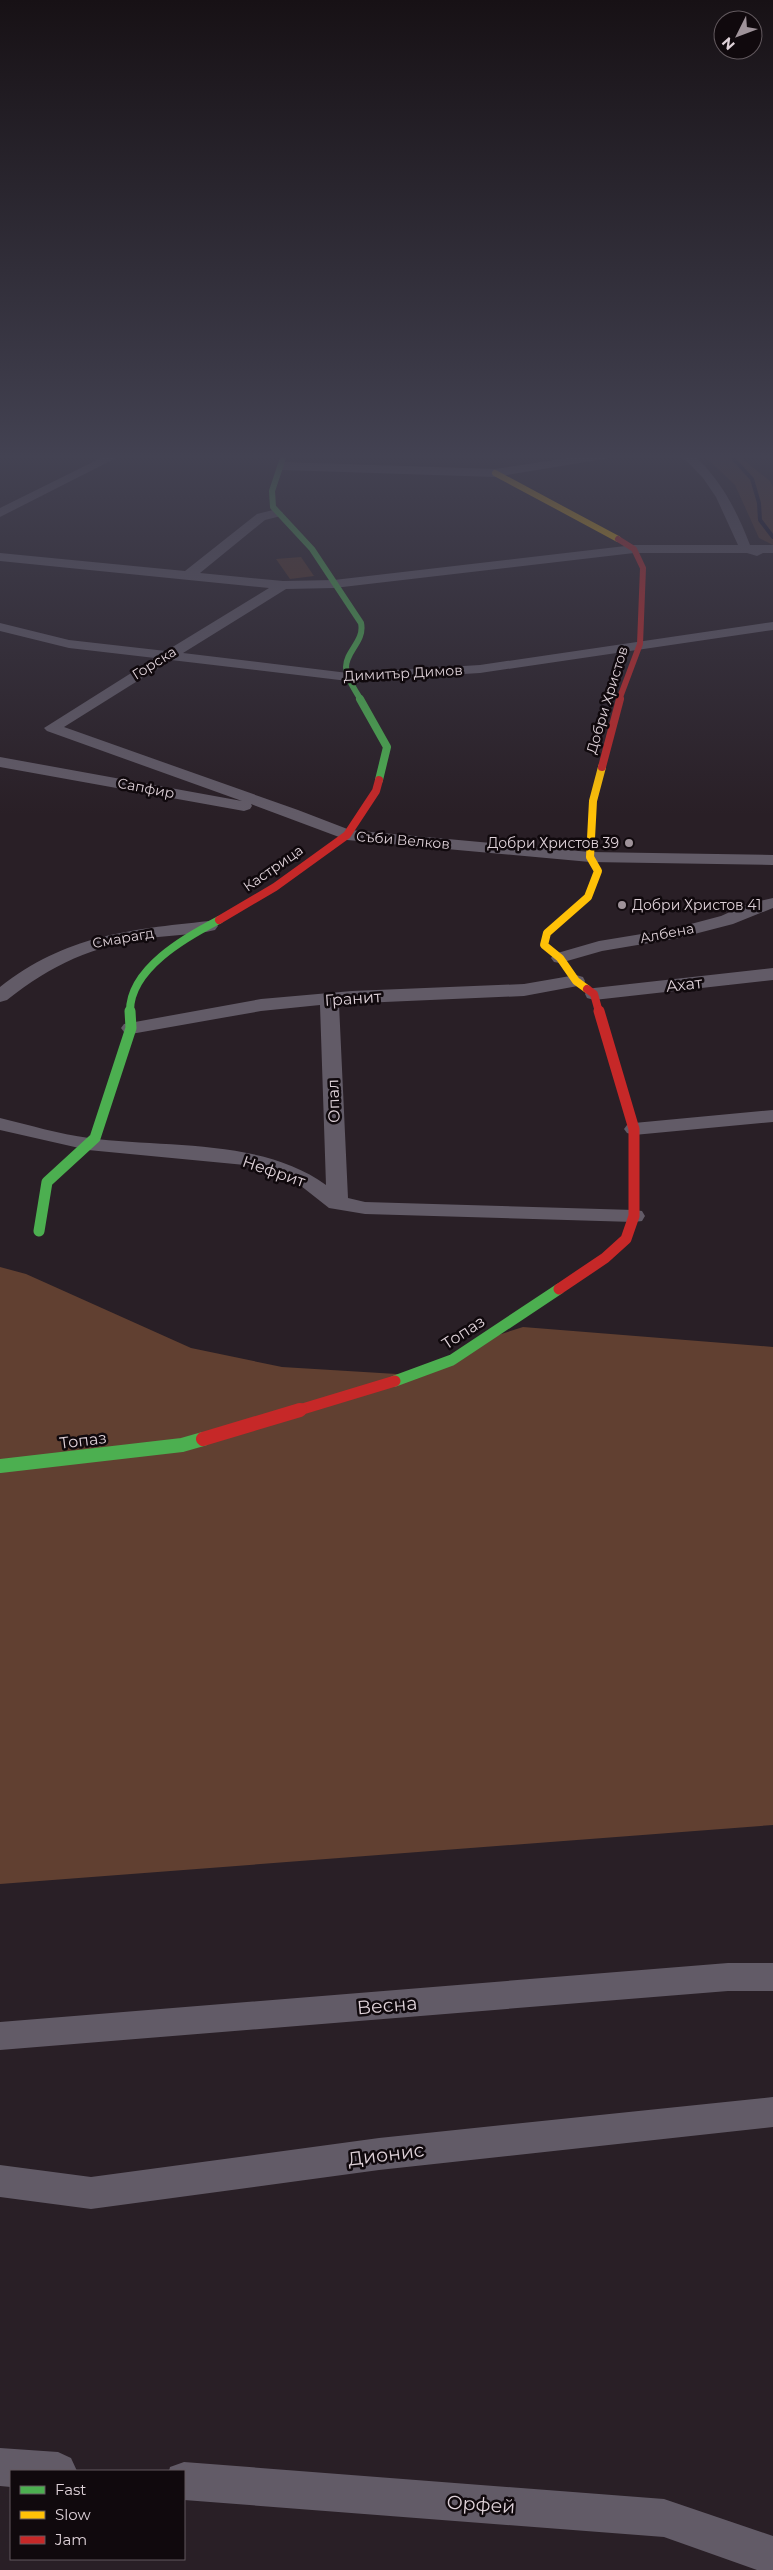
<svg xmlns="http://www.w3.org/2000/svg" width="773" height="2570" font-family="Montserrat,sans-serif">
<rect width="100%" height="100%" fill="#291f26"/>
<!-- green -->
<path fill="#523529" d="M703,455H737L770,481L773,487V545L759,538L735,485Z
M301,557L314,576L290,579L276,559Z"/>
<!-- forest -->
<path fill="#614031" d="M0,1267L26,1274L191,1348L282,1367L413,1375L479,1341L523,1327L773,1347V1825L0,1884Z"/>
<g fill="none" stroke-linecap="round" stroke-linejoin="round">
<!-- stream -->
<path stroke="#090822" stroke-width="4" d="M730,455L752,479L759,503L760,520L773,537"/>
<!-- street -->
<path fill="#625b67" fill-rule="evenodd" d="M107,455H122L0,517V508Z
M588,455H616L610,458L495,477L283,470L277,466L283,462L495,469Z
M681,455H694C721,480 737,511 750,545H773V553H763L757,556L747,553H634L334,588L286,589L183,653L348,673L480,665L773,622V630L480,673L348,681L171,660L64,727L298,810L350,830L590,852L773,855V865L590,862L347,840L251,804L252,806L250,809L244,811L0,767V757L242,801L47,731L44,728L155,658L69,648L0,631V623L69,640L166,651L269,588L0,561V553L185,571L257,514L277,509L283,513L281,516L265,520L200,573L283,581L334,580L634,545H738L716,497L703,478Z
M773,898V908L733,924L679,938L602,951L560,963L554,962L551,958L554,954L599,941L672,929L721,916L750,903Z
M209,921L215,922L218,926L215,930C194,935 172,935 150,938C92,946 53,964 7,1000L0,1002V987C67,935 127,930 209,921Z
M773,968V980L594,1000L587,998L585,994L587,990L594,988Z
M576,975L583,977L585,981L583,985L524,996L339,1004L348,1198L365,1202L634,1210L642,1211L645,1216L642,1221L634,1222L365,1214L329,1208L296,1182L245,1165L88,1150L0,1130V1118C29,1125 59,1134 89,1138C164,1148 262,1138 326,1185L320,1005L261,1011L131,1034L124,1032L121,1028L124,1024L261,999L352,991L524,984Z
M773,1110V1122L634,1135L627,1133L624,1129L627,1125L634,1123Z
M728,1963H773V1991H728L0,2050V2022Z
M773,2097V2127L379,2170L91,2209L0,2197V2165L91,2177L379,2138Z
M0,2448L58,2452L71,2458L77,2471H11V2487L0,2486Z
M184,2462L664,2499L773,2536V2570H757L664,2537L184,2500V2471H169L170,2467Z"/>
<!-- fast-far3 -->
<path stroke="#4caf50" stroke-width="6" d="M284,455L272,491L273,507L312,549L361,623C365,641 346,651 346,667C347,679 355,690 361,700"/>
<!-- fast-far2 -->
<path stroke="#4caf50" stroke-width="8" d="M360,699L387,747L379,780
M130,1012C129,969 186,937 219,920"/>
<!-- fast-far1 -->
<path stroke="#4caf50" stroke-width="11" d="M39,1231L47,1182L95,1138L131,1028L130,1011
M395,1381L452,1360L559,1289"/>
<!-- fast -->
<path stroke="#4caf50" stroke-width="14" d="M0,1466L182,1445L203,1439"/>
<!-- slow-far1 -->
<path stroke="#ffc107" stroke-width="6" d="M495,473L618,539"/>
<!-- slow -->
<path stroke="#ffc107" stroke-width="8" d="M587,989L576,981L560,958L544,945L547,933L588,897L598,871L590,857L593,801L602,767"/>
<!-- jam-far3 -->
<path stroke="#c62828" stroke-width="6" d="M618,539L634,549L643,568L640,644L619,700"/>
<!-- jam-far2 -->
<path stroke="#c62828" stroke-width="8" d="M602,767L620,699
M219,920L275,887L347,835L376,791L379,780
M587,989L594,994L599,1012"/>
<!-- jam-far1 -->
<path stroke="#c62828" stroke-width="11" d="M559,1289L605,1258L626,1239L634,1216V1129L599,1011
M296,1411L395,1381"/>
<!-- jam -->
<path stroke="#c62828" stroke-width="14" d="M203,1439L300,1410"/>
</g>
<!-- sky -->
<linearGradient id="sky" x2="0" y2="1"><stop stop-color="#171115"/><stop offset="0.56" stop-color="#434252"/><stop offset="1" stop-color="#434252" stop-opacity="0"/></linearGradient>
<rect width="773" height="815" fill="url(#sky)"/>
<!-- markers -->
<g fill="#9f939a" stroke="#10090d" stroke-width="2">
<circle cx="629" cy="843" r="5"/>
<circle cx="622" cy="905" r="5"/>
</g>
<g text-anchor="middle" stroke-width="5" stroke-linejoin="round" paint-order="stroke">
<!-- far-street labels -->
<g font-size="14" fill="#ded1d8" stroke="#10090d">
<text transform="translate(154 663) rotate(-32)" y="5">Горска</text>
<text transform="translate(403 673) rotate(-3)" y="5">Димитър Димов</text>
<text transform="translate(607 700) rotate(-73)" y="5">Добри Христов</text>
<text transform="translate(146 788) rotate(11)" y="5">Сапфир</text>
<text transform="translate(403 840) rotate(5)" y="5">Съби Велков</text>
<text transform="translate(273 868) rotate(-35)" y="5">Кастрица</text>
<text transform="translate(667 933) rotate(-11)" y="5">Албена</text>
<text transform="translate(123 938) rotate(-10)" y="5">Смарагд</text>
</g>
<!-- far-poi labels -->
<g font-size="14" fill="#ded1d8" stroke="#10090d" text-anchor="end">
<text x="619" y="848">Добри Христов 39</text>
<text x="632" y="910" text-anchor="start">Добри Христов 41</text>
</g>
<!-- street labels -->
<g font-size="16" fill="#ded1d8" stroke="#10090d">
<text transform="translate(684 984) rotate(-6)" y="6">Ахат</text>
<text transform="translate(353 998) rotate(-4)" y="6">Гранит</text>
<text transform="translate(333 1101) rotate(-92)" y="6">Опал</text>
<text transform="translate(274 1171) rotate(19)" y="6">Нефрит</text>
<text transform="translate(463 1332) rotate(-33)" y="6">Топаз</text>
<text transform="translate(83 1440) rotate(-7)" y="6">Топаз</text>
</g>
<!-- near-street labels -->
<g font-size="19" fill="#ded1d8" stroke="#10090d">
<text transform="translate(387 2005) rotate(-5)" y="7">Весна</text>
<text transform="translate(386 2154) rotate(-7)" y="7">Дионис</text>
<text transform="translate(481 2504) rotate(4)" y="7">Орфей</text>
</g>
</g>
<!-- legend -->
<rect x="10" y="2470" width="175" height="90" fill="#10090d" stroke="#62595e"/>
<rect x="20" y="2486" width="25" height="8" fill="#4caf50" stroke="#62595e"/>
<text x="55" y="2495" font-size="15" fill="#ded1d8">Fast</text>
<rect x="20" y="2511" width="25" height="8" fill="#ffc107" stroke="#62595e"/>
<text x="55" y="2520" font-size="15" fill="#ded1d8">Slow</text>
<rect x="20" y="2536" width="25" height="8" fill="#c62828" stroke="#62595e"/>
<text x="55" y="2545" font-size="15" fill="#ded1d8">Jam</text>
<!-- north arrow -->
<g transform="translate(738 35) rotate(228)"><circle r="24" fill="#10090d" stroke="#62595e"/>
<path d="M0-4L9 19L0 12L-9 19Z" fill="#9f939a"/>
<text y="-8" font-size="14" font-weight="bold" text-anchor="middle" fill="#ded1d8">N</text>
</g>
</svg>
